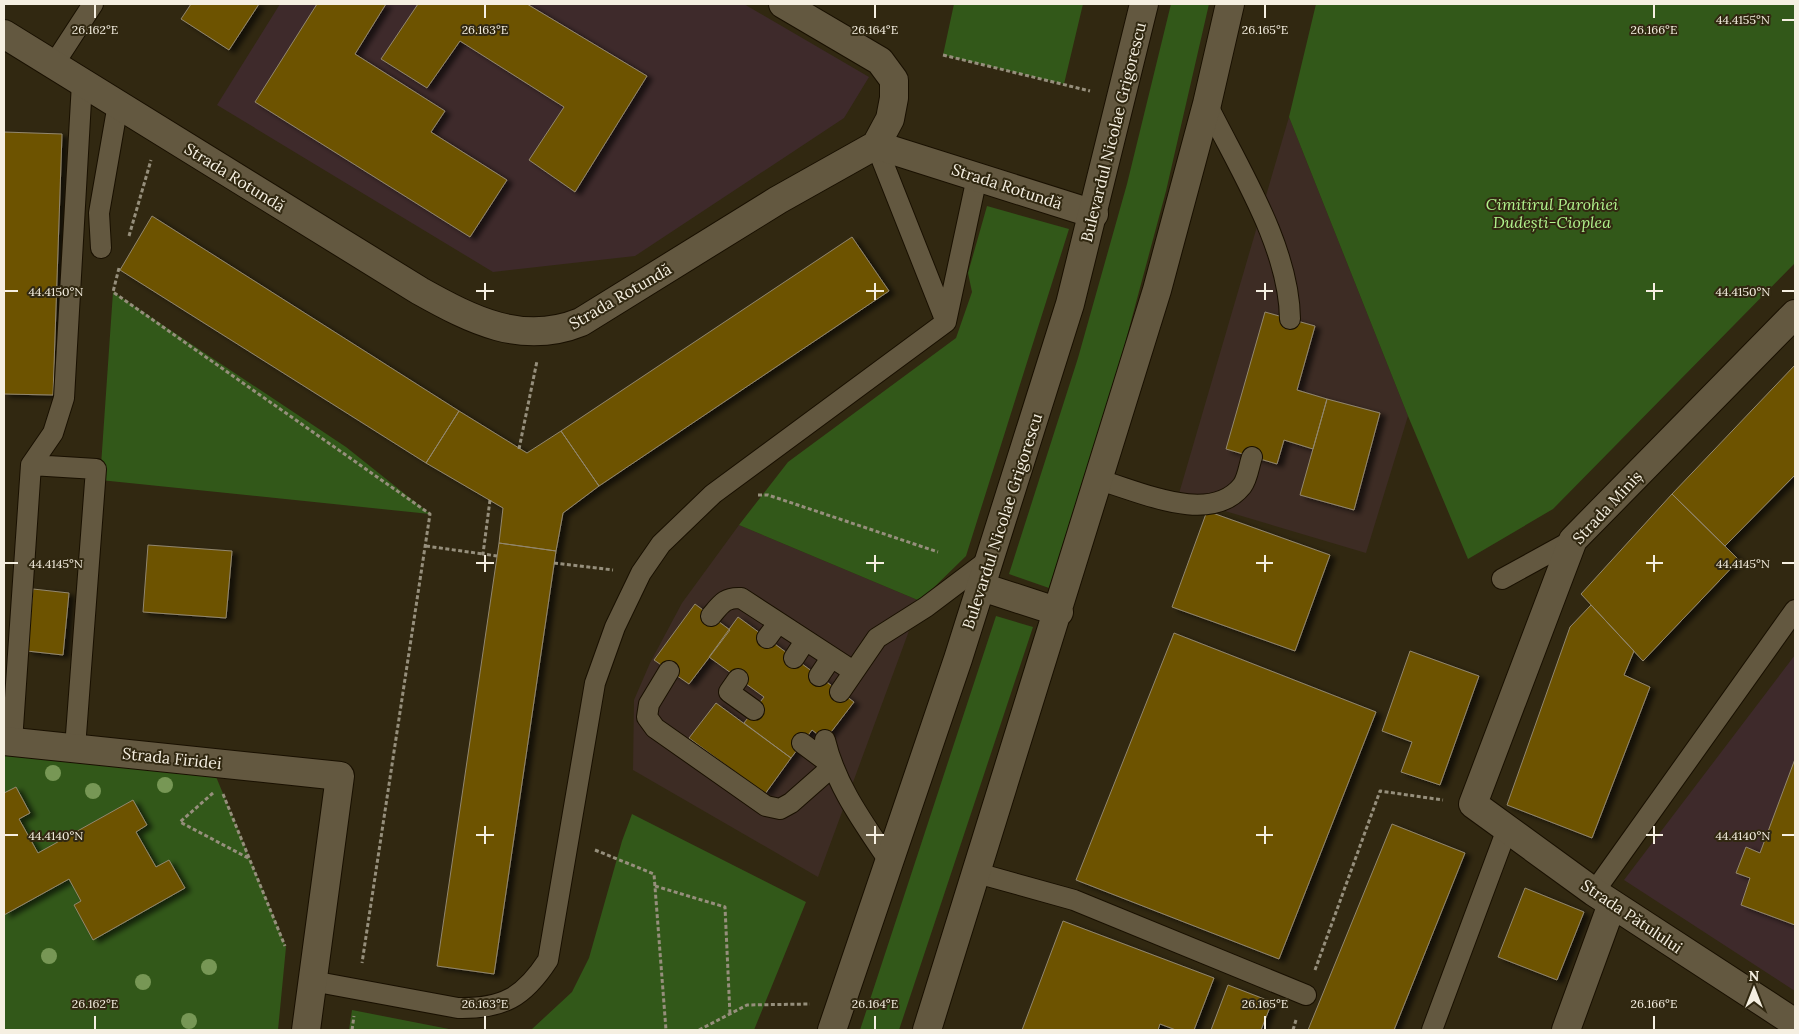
<svg xmlns="http://www.w3.org/2000/svg" width="1799" height="1034" font-family="Lora,serif">
<defs>
<filter id="shadow"><feDropShadow dx="5.5" dy="3" stdDeviation="2.5" flood-color="#0009"/></filter>
</defs>
<rect width="100%" height="100%" fill="#312811"/>
<!-- commercial -->
<path fill="#3d2c24" d="M1289,117L1408,416L1366,553L1178,497Z
M739,525L920,601L818,877L633,770L634,700L650,663L682,603Z"/>
<!-- education -->
<path fill="#3e2a2b" d="M280,4H744L869,77L844,118L635,256L493,272L217,105Z
M1795,655V991L1624,880Z"/>
<!-- green -->
<path fill="#325819" d="M954,4H1083L1064,84L943,55Z
M1171,4H1209L1166,191L1119,366L1049,588L1009,574L1078,358L1127,184Z
M1316,4H1795V263L1553,509L1468,559L1408,416L1289,117Z
M987,206L1069,229L966,556L920,601L739,525L788,462L956,338L972,292L968,273Z
M113,292L346,447L430,514L100,480Z
M996,616L1033,627L899,1030H860Z
M4,741L210,762L286,947L278,1030H4Z
M632,814L806,902L754,1030H531L572,992L589,958L622,841Z
M352,1010L454,1030H349Z"/>
<!-- building -->
<path fill="#6d5200" stroke="#92876e" filter="url(#shadow)" d="M191,4H259L229,50L181,19Z
M317,4H386L355,54L445,111L431,132L507,180L470,237L255,102Z
M418,4H527L647,76L575,192L529,160L564,107L460,41L427,88L381,59Z
M4,132L62,134L53,395L4,394Z
M152,216L459,411L426,463L120,270Z
M852,237L889,291L599,486L561,431Z
M1265,312L1315,326L1297,390L1327,399L1313,449L1284,440L1277,464L1226,449Z
M1795,365V475L1725,546L1672,494Z
M1327,399L1380,413L1354,510L1300,495Z
M459,411L527,453L561,431L599,486L563,513L556,551L499,543L503,508L426,463Z
M1672,494L1739,560L1643,661L1581,594Z
M1207,511L1330,555L1295,651L1172,607Z
M499,543L556,551L494,974L437,966Z
M148,545L232,551L226,618L143,612Z
M33,589L69,593L63,655L27,651Z
M695,604L730,630L689,684L654,660Z
M1591,605L1634,651L1624,675L1650,687L1592,838L1507,805L1570,627Z
M738,617L854,702L825,740L812,730L791,758L744,723L764,697L709,657Z
M1174,633L1376,712L1279,959L1076,880Z
M1410,651L1479,676L1440,785L1401,772L1412,742L1382,731Z
M716,703L791,758L765,794L689,738Z
M1795,759V925L1741,905L1750,878L1736,873L1746,847L1760,853Z
M16,787L30,813L19,819L38,853L133,800L147,825L136,832L156,867L169,860L185,888L93,940L74,905L81,901L69,879L4,915V793Z
M1392,824L1465,853L1394,1030H1308Z
M1525,888L1584,912L1557,980L1498,957Z
M1063,921L1214,978L1194,1030H1176L1160,1024L1158,1030H1022Z
M1228,985L1272,1002L1261,1030H1211Z"/>
<g fill="none" stroke-linecap="round" stroke-linejoin="round">
<defs>
<path id="service" d="M54,64L93,4
M1207,104C1239,169 1289,246 1290,319
M876,145L946,322
M101,248L99,213L118,104
M31,465L96,469L75,748
M1099,480C1139,491 1210,526 1242,486C1248,478 1249,465 1252,457
M1502,579L1573,540
M711,616C721,604 725,597 741,598L853,671
M767,638L778,623
M794,658L805,641
M669,671L649,704L647,717L655,728L766,806L780,809L791,803L833,766L802,743
M819,676L831,658
M738,679L729,692L754,710
M840,692L877,638L926,607L991,558
M825,740C836,786 863,822 889,861
M12,742L31,465L53,433L64,398L82,83
M977,873L1074,900L1306,995
M1594,892L1795,610
M312,981L458,1008C503,1009 524,997 548,960L595,683L615,627L641,573L661,544L713,494L946,322L977,177
M1432,1030L1507,829"/>
<path id="minor" d="M783,4L880,61L894,80V98L890,119L876,145
M4,34L420,291C472,320 522,346 581,322L778,200L876,145L1094,214
M1795,314L1573,540L1473,804L1594,892L1795,1023
M4,741L340,776L306,1030
M1566,1030L1612,904"/>
<path id="secondary" d="M982,587L1059,612
M832,1030L958,659L1070,304L1144,4
M927,1030L1157,290L1207,104L1230,4"/>
</defs>
<!-- service casing -->
<use href="#service" stroke="#191000" stroke-width="22"/>
<!-- minor casing -->
<use href="#minor" stroke="#191000" stroke-width="30"/>
<!-- secondary casing -->
<use href="#secondary" stroke="#191000" stroke-width="30"/>
<!-- path -->
<path stroke="#968f7c" stroke-width="3" stroke-dasharray="4 2.5" stroke-linecap="butt" d="M943,55L1090,91
M129,236L151,160
M119,268L113,292L430,514L362,963
M519,449L537,361
M758,495H768L938,552
M490,500L483,554L497,556
M426,546L483,554
M554,563L613,570
M213,793L180,822L250,859
M223,794L285,946
M595,850L654,874L666,1030
M655,886L725,907L730,1015
M1315,970L1380,791L1443,800
M352,1030L354,1016
M699,1030L747,1005L810,1004
M1293,1030L1296,1020"/>
<!-- service -->
<use href="#service" stroke="#635840" stroke-width="20"/>
<!-- minor -->
<use href="#minor" stroke="#635840" stroke-width="28"/>
<!-- secondary -->
<use href="#secondary" stroke="#635840" stroke-width="28"/>
</g>
<!-- trees -->
<g fill="#779755">
<circle cx="53" cy="773" r="8"/>
<circle cx="165" cy="785" r="8"/>
<circle cx="93" cy="791" r="8"/>
<circle cx="49" cy="956" r="8"/>
<circle cx="209" cy="967" r="8"/>
<circle cx="143" cy="982" r="8"/>
<circle cx="189" cy="1021" r="8"/>
</g>
<!-- ticks -->
<path fill="none" stroke="#f5efe1" stroke-width="2" d="M95,5V18M485,5V18M875,5V18M1265,5V18M1654,5V18M1782,20H1794M485,283V300M875,283V300M1265,283V300M1654,283V300M5,291H18M476,291H494M866,291H884M1256,291H1273M1646,291H1663M1782,291H1794M485,555V572M875,555V572M1265,555V572M1654,555V572M5,563H18M476,563H494M866,563H884M1256,563H1273M1646,563H1663M1782,563H1794M485,826V844M875,826V844M1265,826V844M1654,826V844M5,835H18M476,835H494M866,835H884M1256,835H1273M1646,835H1663M1782,835H1794M95,1016V1029M485,1016V1029M875,1016V1029M1265,1016V1029M1654,1016V1029"/>
<g text-anchor="middle" stroke-width="4" stroke-linejoin="round" paint-order="stroke">
<!-- street labels -->
<g font-size="16" fill="#f5efe1" stroke="#312811">
<text transform="translate(1113 132) rotate(-76)" y="6">Bulevardul Nicolae Grigorescu</text>
<text transform="translate(235 177) rotate(32)" y="6">Strada Rotundă</text>
<text transform="translate(1007 186) rotate(18)" y="6">Strada Rotundă</text>
<text transform="translate(620 296) rotate(-30)" y="6">Strada Rotundă</text>
<text transform="translate(1607 507) rotate(-47)" y="6">Strada Miniș</text>
<text transform="translate(1002 521) rotate(-72)" y="6">Bulevardul Nicolae Grigorescu</text>
<text transform="translate(172 758) rotate(6)" y="6">Strada Firidei</text>
<text transform="translate(1632 916) rotate(34)" y="6">Strada Pătulului</text>
</g>
<!-- park labels -->
<g font-size="16" font-style="italic" fill="#b1f28c" stroke="#312811">
<text x="1552" y="210">Cimitirul Parohiei<tspan x="1552" dy="18">Dudești-Cioplea</tspan></text>
</g>
</g>
<g font-size="12" text-anchor="middle" fill="#f5efe1" stroke="#312811" stroke-width="4" stroke-linejoin="round" paint-order="stroke">
<text x="1743" y="24">44.4155°N</text>
<text x="95" y="34">26.162°E</text>
<text x="485" y="34">26.163°E</text>
<text x="875" y="34">26.164°E</text>
<text x="1265" y="34">26.165°E</text>
<text x="1654" y="34">26.166°E</text>
<text x="56" y="296">44.4150°N</text>
<text x="1743" y="296">44.4150°N</text>
<text x="56" y="568">44.4145°N</text>
<text x="1743" y="568">44.4145°N</text>
<text x="56" y="840">44.4140°N</text>
<text x="1743" y="840">44.4140°N</text>
<text x="95" y="1008">26.162°E</text>
<text x="485" y="1008">26.163°E</text>
<text x="875" y="1008">26.164°E</text>
<text x="1265" y="1008">26.165°E</text>
<text x="1654" y="1008">26.166°E</text>
</g>
<!-- border -->
<rect width="1799" height="1034" fill="none" stroke="#f5efe1" stroke-width="10"/>
<!-- north arrow -->
<g transform="translate(1754 989)" stroke="#312811" stroke-width="4" paint-order="stroke">
<path d="M0-4L9 19L0 12L-9 19Z" fill="#f5efe1"/>
<text y="-8" font-size="14" font-weight="bold" text-anchor="middle" fill="#f5efe1">N</text>
</g>
</svg>
